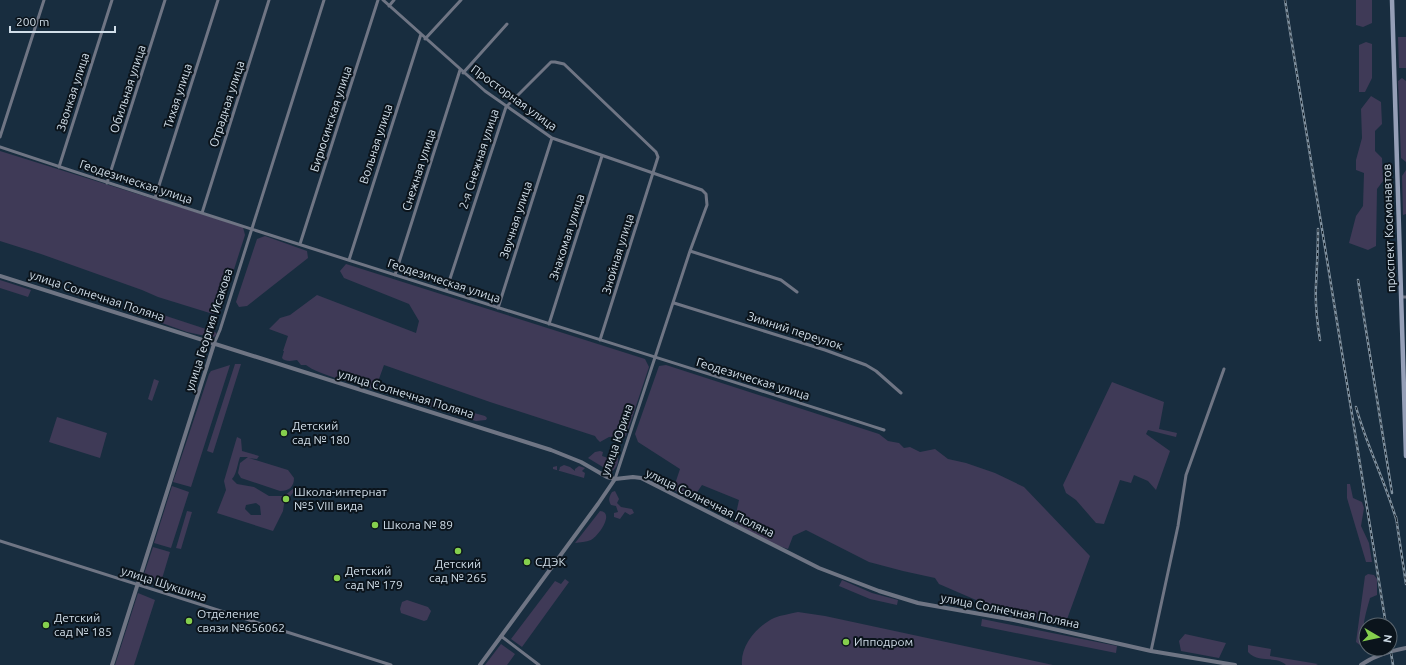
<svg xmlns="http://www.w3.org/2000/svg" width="1406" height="665" font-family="Ubuntu,sans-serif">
<rect width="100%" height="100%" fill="#182d3f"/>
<!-- green -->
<path fill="#3f3a57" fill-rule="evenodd" d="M1356,0H1372V23L1363,27L1356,25Z
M1406,37V68H1399L1398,37Z
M1366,42L1372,44V78L1365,92H1359V45Z
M1402,78L1406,81V162L1401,158L1398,81Z
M1371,96L1381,102L1382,124L1375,131V151L1382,158L1383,181L1377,189L1376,246L1368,250L1349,243L1356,216L1363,206L1364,173L1356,170V160L1362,138L1361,109Z
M0,151L243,227L245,235L221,310L213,314L158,297L142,290L41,254L0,241Z
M1406,170V214L1403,215L1402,176Z
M265,236L307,251L308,258L247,306L239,307L236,302L257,239Z
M346,264L645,359L649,367L626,436L609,437L600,442L597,439L595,436L490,402L384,365L375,390C359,384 318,375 306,365H301L297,360C292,361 285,362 282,358L284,351H283L288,336L269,329L280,318L290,315L317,295L416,333L419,321L409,304L344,278L340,271Z
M0,280L31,290L28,297L25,296L0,288Z
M149,311H151L215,332L217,334L214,337H210L187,332L148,318Z
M235,364H241L213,453L207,451Z
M230,365L191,487L173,482L209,374L211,371Z
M666,365L879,434L888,441L899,443L904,448L910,447L920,452L935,449L948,459L966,463L995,473L1024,487L1090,556L1066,622L1013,616L939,584L935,578L903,571L869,562L806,530L793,536L788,549L776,545L734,523L739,500L702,485L693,498L673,490L680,469L638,442L635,434L659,366Z
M154,379L159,381L152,401L148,399Z
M1112,382L1164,402L1159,429L1177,433L1176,437L1148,430L1146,434L1170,451L1156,490L1148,481L1134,475L1131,483L1120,480L1104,524L1096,523L1076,500L1066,493L1063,485Z
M409,395L485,416L487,418L486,420L476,421L408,400L406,398Z
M57,417L107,433L100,458L49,442Z
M237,437L241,439L242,451L259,456L257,459L249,458L288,470L294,478C294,487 289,491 280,491L241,478L238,473L240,463L248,457H240C237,465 237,473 232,479L237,484L254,487L269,496H284L294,488L296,489L284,504L283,511L273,531L217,513L226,490L224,481ZM256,503L260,506L261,515H251L245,509L246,505Z
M600,451L603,452L602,456L608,458L610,455L618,458C619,463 616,469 611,472L588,458L595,452Z
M564,465L570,467L575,471V469L579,466L585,468L582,471L585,473L584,478L553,469V467L557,466V470L559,471L560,467Z
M1347,484H1350L1353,498L1362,502L1364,508L1361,526L1369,543L1372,562H1366L1347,498Z
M172,486L189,492L171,548L154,543Z
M615,491L619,499L617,503L621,507L632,509L634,513L630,515L625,512L620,519L614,517V513L618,512L616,506L611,505C608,500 609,497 612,492Z
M187,511L192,512L181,549L176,548Z
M600,511C615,512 599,536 591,540C586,542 580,542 575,543Z
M153,547L170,552L161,582L143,577Z
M1368,574L1374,575L1377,579V595L1370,598C1368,606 1362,624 1364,632C1365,638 1366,642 1366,648L1361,646L1356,642L1365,576Z
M565,579L569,582L522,647L511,639L555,581L561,584Z
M842,580L872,593L898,600L897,605L870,599L839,586Z
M138,593L155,600L134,665H115Z
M407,600L428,607L431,611L427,620L424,621L401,613L400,609L402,602Z
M798,612L825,616L1053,665H742C740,646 757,626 774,618C781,615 790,614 798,612Z
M982,619L1117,646L1116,653L981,626Z
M1185,634L1226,643L1219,658L1181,651L1179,641Z
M501,644L515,654L507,665H485Z
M1248,645L1271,649L1270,656L1318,664L1316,665H1286C1276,655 1259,664 1248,652Z"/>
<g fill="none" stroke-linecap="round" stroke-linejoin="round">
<!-- minor -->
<path stroke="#6f7584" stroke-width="3" d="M383,0L485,91L552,138L702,190L706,194L707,205L690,251L615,479
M389,6L394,0
M425,39L461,0
M463,73L507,24
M0,137L44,0
M0,147C293,245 589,335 884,430
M59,167L112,0
M107,183L165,0
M155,198L218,0
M202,213L269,0
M300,244L378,0
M690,251L781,280L797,292
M349,260L421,34
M395,275L460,70
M446,291L506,107L551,62H555L564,64L656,152L658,157L600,340
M1401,297H1406
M674,303L825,350L866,365L876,371L901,393
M498,308L552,138
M549,324L602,156
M214,344L220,330L324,0
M0,541L391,665
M501,636L539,665
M1151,651L1178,526L1186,475L1224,369"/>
<!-- tertiary -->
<path stroke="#6f7584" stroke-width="4" d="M0,276L551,450L581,462L607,477L615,479L633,477L641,478L819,568L879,591L918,603L1014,620L1151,651L1235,665
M112,665L214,344
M480,665L598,504L615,479
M1361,665C1375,655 1390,651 1406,648"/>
<!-- secondary -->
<path stroke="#959fb7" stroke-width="4.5" d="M1392,0L1406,456"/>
<defs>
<path id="rail" d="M1285,0L1386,625
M1318,229C1318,248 1317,266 1316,285C1315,303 1317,322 1320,340
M1358,280L1392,493
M1356,407C1367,447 1386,483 1397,522
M1396,517L1406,584
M1390,647L1393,665"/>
</defs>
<!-- rail casing -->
<use href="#rail" stroke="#80919f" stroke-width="2.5"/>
<!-- rail -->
<use href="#rail" stroke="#0b141c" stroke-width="1" stroke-dasharray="3" stroke-linecap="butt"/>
</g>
<!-- markers -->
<g fill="#85cf4d" stroke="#0b141c" stroke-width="1.5">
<circle cx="284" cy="433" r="4"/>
<circle cx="286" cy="499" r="4"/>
<circle cx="375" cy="525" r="4"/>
<circle cx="458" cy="551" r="4"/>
<circle cx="527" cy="562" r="4"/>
<circle cx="337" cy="578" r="4"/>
<circle cx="189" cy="621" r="4"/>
<circle cx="46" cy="625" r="4"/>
<circle cx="846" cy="642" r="4"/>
</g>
<g text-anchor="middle" stroke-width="4" stroke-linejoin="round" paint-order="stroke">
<!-- street labels -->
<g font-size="12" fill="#d1dee9" stroke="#0b141c">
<text transform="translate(128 89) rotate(-72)" y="4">Обильная улица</text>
<text transform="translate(73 92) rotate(-72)" y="4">Звонкая улица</text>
<text transform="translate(178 96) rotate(-72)" y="4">Тихая улица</text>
<text transform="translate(514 98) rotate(36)" y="4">Просторная улица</text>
<text transform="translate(227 104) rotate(-72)" y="4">Отрадная улица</text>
<text transform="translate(331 119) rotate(-72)" y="4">Бирюсинская улица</text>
<text transform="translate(376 144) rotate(-72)" y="4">Вольная улица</text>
<text transform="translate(479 159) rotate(-72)" y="4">2-я Снежная улица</text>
<text transform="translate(419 170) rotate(-72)" y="4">Снежная улица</text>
<text transform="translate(136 182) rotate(18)" y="4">Геодезическая улица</text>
<text transform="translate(516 220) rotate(-72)" y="4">Звучная улица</text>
<text transform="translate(1389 228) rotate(-92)" y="4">проспект Космонавтов</text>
<text transform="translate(567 237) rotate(-72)" y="4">Знакомая улица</text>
<text transform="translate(618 254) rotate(-73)" y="4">Знойная улица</text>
<text transform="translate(444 281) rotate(18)" y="4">Геодезическая улица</text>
<text transform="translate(97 296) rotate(18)" y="4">улица Солнечная Поляна</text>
<text transform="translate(209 330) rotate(-72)" y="4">улица Георгия Исакова</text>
<text transform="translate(795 331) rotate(18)" y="4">Зимний переулок</text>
<text transform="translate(753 379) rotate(17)" y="4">Геодезическая улица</text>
<text transform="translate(406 394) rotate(17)" y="4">улица Солнечная Поляна</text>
<text transform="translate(617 440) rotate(-71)" y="4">улица Юрина</text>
<text transform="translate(710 503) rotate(26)" y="4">улица Солнечная Поляна</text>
<text transform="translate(164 584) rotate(18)" y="4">улица Шукшина</text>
<text transform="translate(1010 611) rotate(11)" y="4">улица Солнечная Поляна</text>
</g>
<!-- poi labels -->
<g font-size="12" fill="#d1dee9" stroke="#0b141c" text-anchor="start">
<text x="292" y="430">Детский<tspan x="292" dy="14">сад № 180</tspan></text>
<text x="294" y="496">Школа-интернат<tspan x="294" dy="14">№5 VIII вида</tspan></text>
<text x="383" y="529">Школа № 89</text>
<text x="535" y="566">СДЭК</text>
<text x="458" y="568" text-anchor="middle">Детский<tspan x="458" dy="14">сад № 265</tspan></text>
<text x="345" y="575">Детский<tspan x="345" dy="14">сад № 179</tspan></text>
<text x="197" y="618">Отделение<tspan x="197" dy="14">связи №656062</tspan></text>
<text x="54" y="622">Детский<tspan x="54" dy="14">сад № 185</tspan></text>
<text x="854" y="646">Ипподром</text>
</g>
</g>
<!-- north arrow -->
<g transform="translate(1378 637) rotate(99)"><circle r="19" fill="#0b141c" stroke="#5a656e"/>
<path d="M0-3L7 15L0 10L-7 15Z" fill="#85cf4d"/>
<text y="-6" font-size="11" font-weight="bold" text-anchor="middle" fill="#d1dee9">N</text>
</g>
<!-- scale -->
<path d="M10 26v6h105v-6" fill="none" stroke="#d1dee9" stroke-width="2"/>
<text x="16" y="26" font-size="12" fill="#d1dee9" stroke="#0b141c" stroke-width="3" paint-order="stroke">200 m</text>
</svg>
